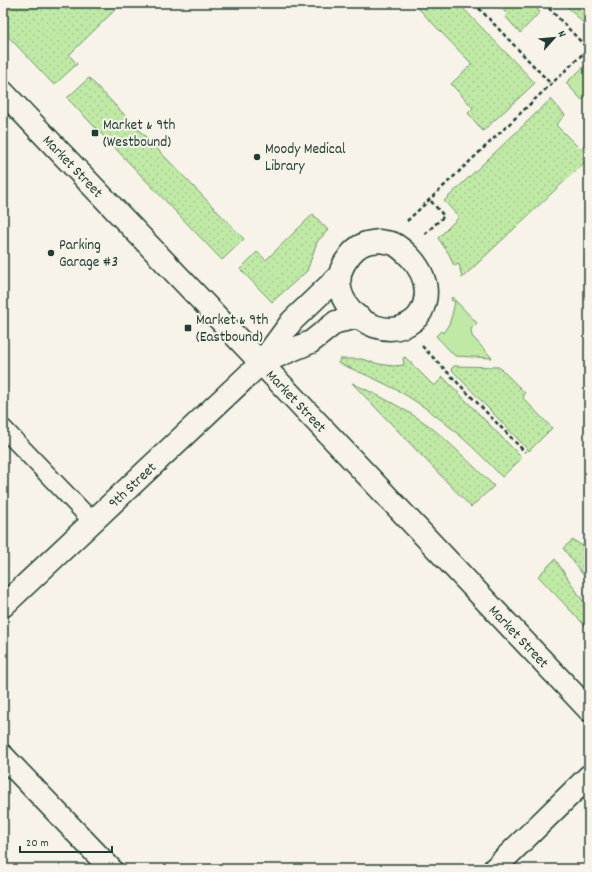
<svg xmlns="http://www.w3.org/2000/svg" width="592" height="872" font-family="Dekko,sans-serif">
<defs>
<pattern id="grass-dots" width="8" height="8" patternUnits="userSpaceOnUse"><rect width="8" height="8" fill="#bfe9a5"/><path d="M2 2h.1M6 6h.1" fill="none" stroke="#a4c98f" stroke-width="1.8" stroke-linecap="round"/></pattern>
</defs>
<rect width="100%" height="100%" fill="#f7f3e8"/>
<filter id="ink" filterUnits="userSpaceOnUse"><feTurbulence type="fractalNoise" baseFrequency=".025" numOctaves="2"/><feDisplacementMap in="SourceGraphic" scale="8" xChannelSelector="R" yChannelSelector="G"/><feConvolveMatrix kernelMatrix="1 2 1 2 8 2 1 2 1" color-interpolation-filters="sRGB"/></filter>
<g filter="url(#ink)">
<!-- grass -->
<path fill="url(#grass-dots)" stroke="#6f936c" d="M6,3H122L69,55L77,64L54,85L3,31V14L8,6L5,4Z
M413,3H458L535,83L483,131L468,113L473,108L451,84L472,64Z
M496,3H534L538,7L537,9L540,12L520,33L505,16L507,14Z
M564,3H584L589,8V29Z
M89,78L244,239L222,260L67,98Z
M551,99L565,115L556,125L580,149L589,141V158L462,278L459,264L454,266L449,254L438,238L459,217L444,201Z
M313,214L328,230L317,242L307,271L272,302L240,269L257,252L266,260Z
M405,357L434,386L443,377L522,458L502,477C476,449 447,422 415,401C391,385 364,374 338,363L340,359H362L379,364L393,366L404,365L403,358Z
M454,366L499,367L525,393L523,398L552,428L529,451L451,369Z
M352,383C378,395 404,408 428,425C451,443 472,465 494,486L471,507Z
M589,525V578L587,580L563,548L573,540L583,546Z
M555,559L589,610V630L538,576Z"/>
<!-- green -->
<path fill="#bfe9a5" stroke="#6f936c" d="M589,62V94L582,100L566,83Z
M452,297L477,323L471,329L472,336L492,358L455,356L436,336L441,331L443,333L449,324L452,315L455,302L451,300Z"/>
<g fill="none" stroke-linecap="round" stroke-linejoin="round">
<defs>
<path id="lane" d="M3,428L93,522"/>
<g id="street">
<path d="M379,241C383,242 389,242 394,244C400,247 405,252 410,257C425,273 431,292 421,312C417,319 410,324 402,327C366,339 320,293 348,258C352,252 357,247 364,244C368,242 374,242 379,241Z"/>
<path d="M261,363L311,342L336,322L359,317"/>
<path id="s1" d="M3,606L261,363L292,321L338,277"/>
<path d="M3,756L111,869"/>
</g>
<g id="secondary">
<path id="s2" d="M3,92L261,363L589,710"/>
<path d="M494,869L589,776"/>
</g>
</defs>
<!-- lane casing -->
<use href="#lane" stroke="#1f3d34" stroke-width="20"/>
<!-- street casing -->
<use href="#street" stroke="#1f3d34" stroke-width="25"/>
<!-- secondary casing -->
<use href="#secondary" stroke="#1f3d34" stroke-width="25"/>
<!-- path -->
<path stroke="#1f3d34" stroke-width="2.5" stroke-dasharray="4 3" stroke-linecap="butt" d="M474,3L551,84
M544,3L588,49
M407,221L589,48
M425,234L444,216L430,200
M422,346L525,452"/>
<!-- lane -->
<use href="#lane" stroke="#f7f3e8" stroke-width="17"/>
<!-- street -->
<use href="#street" stroke="#f7f3e8" stroke-width="22"/>
<!-- secondary -->
<use href="#secondary" stroke="#f7f3e8" stroke-width="22"/>
</g>
</g>
<!-- markers -->
<g fill="#1f3d34" stroke="#f7f3e8" stroke-width="1.5">
<rect x="91" y="129" width="8" height="8" rx="2"/>
<circle cx="257" cy="157" r="4"/>
<circle cx="51" cy="253" r="4"/>
<rect x="184" y="324" width="8" height="8" rx="2"/>
</g>
<g text-anchor="middle" stroke-width="4" stroke-linejoin="round" paint-order="stroke">
<!-- poi labels -->
<g font-size="15" fill="#1f3d34" stroke="#f7f3e8" text-anchor="start">
<text x="103" y="129">Market &amp; 9th<tspan x="103" dy="17">(Westbound)</tspan></text>
<text x="265" y="153">Moody Medical<tspan x="265" dy="17">Library</tspan></text>
<text x="59" y="249">Parking<tspan x="59" dy="17">Garage #3</tspan></text>
<text x="196" y="324">Market &amp; 9th<tspan x="196" dy="17">(Eastbound)</tspan></text>
</g>
<!-- street labels -->
<g font-size="15" fill="#1f3d34" stroke="#f7f3e8">
<text dy="5" stroke="none"><textPath href="#s2" startOffset="102">Market Street</textPath></text>
<text dy="5" stroke="none"><textPath href="#s2" startOffset="426">Market Street</textPath></text>
<text dy="5" stroke="none"><textPath href="#s1" startOffset="177">9th Street</textPath></text>
<text dy="5" stroke="none"><textPath href="#s2" startOffset="750">Market Street</textPath></text>
</g>
</g>
<!-- margin -->
<rect width="592" height="872" fill="none" stroke="#f7f3e8" stroke-width="16"/>
<rect x="8" y="8" width="576" height="856" fill="none" stroke="#1f3d34" stroke-width="1.5" filter="url(#ink)"/>
<!-- north arrow -->
<g transform="translate(554 38) rotate(63)" stroke="#f7f3e8" stroke-width="3" paint-order="stroke">
<path d="M0-3L7 15L0 10L-7 15Z" fill="#1f3d34"/>
<text y="-6" font-size="11" font-weight="bold" text-anchor="middle" fill="#1f3d34">N</text>
</g>
<!-- scale -->
<path d="M20 846v6h92v-6" fill="none" stroke="#1f3d34" stroke-width="2"/>
<text x="26" y="846" font-size="12" fill="#1f3d34" stroke="#f7f3e8" stroke-width="3" paint-order="stroke">20 m</text>
</svg>
